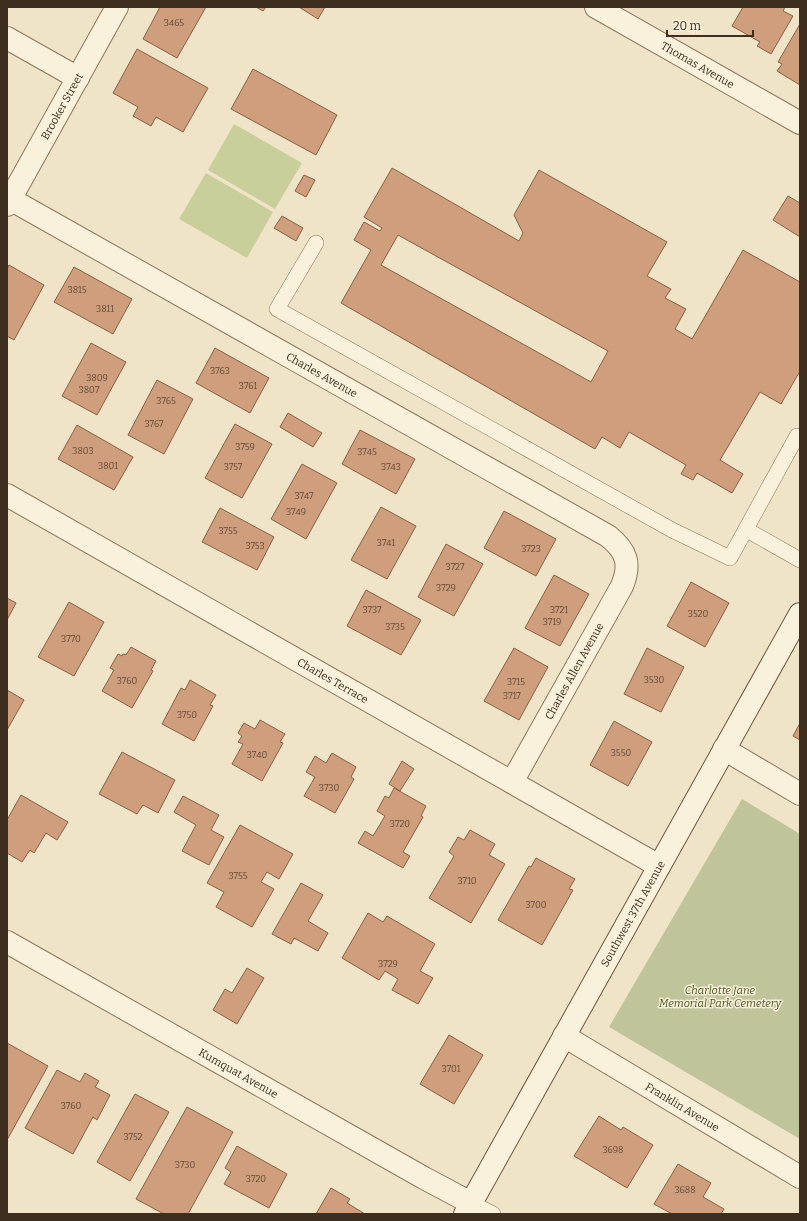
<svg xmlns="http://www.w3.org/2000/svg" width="807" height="1221" font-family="Bitter,serif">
<rect width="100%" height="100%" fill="#f0e4c8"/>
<!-- green -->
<path fill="#c9cf9b" d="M234,124L302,163L275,209L208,170Z
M206,173L273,212L247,258L179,219Z"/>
<!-- cemetery -->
<path fill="#bfc49a" d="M742,799L800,834V1139L609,1027Z"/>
<!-- building -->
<path fill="#cf9f7d" stroke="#8d5f41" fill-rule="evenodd" d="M160,7H206L177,58L143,39Z
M256,7H266L263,11Z
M299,7H325L318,19Z
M743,7H785L783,11L793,16L771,54L757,46L760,42L732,26Z
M800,24V85L777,71L782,64L778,62Z
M137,49L208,88L183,132L156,117L151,126L133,116L138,107L113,93Z
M253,69L337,115L316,155L231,109Z
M392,168L519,241L523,233L514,215L539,170L667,242L647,276L671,289L665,298L686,309L675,329L692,339L743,250L800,282V371L781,404L760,392L720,460L743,474L732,493L697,473L693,480L681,474L686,465L629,432L620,448L602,437L595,449L341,303L371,250L354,240L364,222L380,231L382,228L364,217ZM398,235L608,351L591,382L381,265Z
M304,175L315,180L306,197L295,191Z
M788,196L800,203V237L773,220Z
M282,216L303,228L296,241L274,228Z
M9,265L44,285L14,340L7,336V269Z
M74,267L132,299L113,334L54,302Z
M91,343L126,362L97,415L62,396Z
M215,348L269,378L250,413L196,383Z
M157,380L193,399L164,454L128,435Z
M288,413L322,433L313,447L280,427Z
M235,424L272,444L242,498L205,478Z
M77,425L133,457L114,490L58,459Z
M360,430L415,459L396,494L342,464Z
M302,464L337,483L306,539L271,519Z
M381,507L416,526L387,579L351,560Z
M220,508L274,537L257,570L202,542Z
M504,511L556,539L536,576L484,548Z
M446,544L483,564L454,616L418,597Z
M554,575L589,594L560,646L525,628Z
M691,582L729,603L705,647L667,626Z
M366,590L421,620L401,655L347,626Z
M7,598L16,603L7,620Z
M69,602L104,622L74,676L38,657Z
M131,647L156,661L151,670L153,671L132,708L102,691L114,670L110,668L118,654L122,656L123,654L126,655Z
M514,648L548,667L519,720L484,701Z
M647,648L684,667L661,712L624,694Z
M190,680L216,695L210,705L213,706L194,741L162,724L181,688L185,690Z
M7,690L24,700L7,730Z
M260,720L285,734L280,742L283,743L262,781L232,764L243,744L238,742L242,736L238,733L244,723L255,729Z
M614,721L652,742L628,786L590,765Z
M800,723V740L793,736Z
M122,752L175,780L158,813L143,805L137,814L99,794Z
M332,753L356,767L351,777L354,779L335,813L304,796L315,777L306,772L315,756L326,763Z
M402,761L414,769L400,791L389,784Z
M394,788L426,806L421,816L423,817L403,852L410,856L403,868L358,843L365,831L373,836L385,816L377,811L385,796L389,798Z
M21,795L68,822L57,840L46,833L34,853L30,850L22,862L7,853V820Z
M183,796L219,815L211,830L224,837L209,865L182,851L196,825L174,812Z
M240,825L293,854L279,879L267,872L261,882L274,889L252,927L216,907L224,892L207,883Z
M470,830L495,844L489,855L505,864L471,923L429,898L454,856L449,852L458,837L464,840Z
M536,858L575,879L569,889L573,890L542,945L498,920L529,866L531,867Z
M301,883L323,895L308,921L328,933L318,951L294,938L291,944L272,934Z
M368,913L383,922L387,916L435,944L420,971L433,978L418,1004L392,990L398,979L385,971L379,980L342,958Z
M247,968L264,978L237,1024L213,1010L225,989L232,993Z
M449,1035L483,1055L454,1104L420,1084Z
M7,1043L48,1066L7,1140Z
M57,1070L80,1082L85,1073L99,1081L95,1087L110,1095L97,1120L93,1117L73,1154L25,1128Z
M135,1094L169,1112L130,1181L97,1162Z
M187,1107L233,1132L188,1214H164L136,1199Z
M599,1116L621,1130L623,1127L653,1145L627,1188L574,1156Z
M237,1146L287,1174L269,1208L224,1184L231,1172L225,1168Z
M678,1164L711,1183L703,1197L724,1209L721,1214H672L654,1204Z
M331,1188L350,1199L347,1203L365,1214H316Z"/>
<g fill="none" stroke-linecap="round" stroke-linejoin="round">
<defs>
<path id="service" d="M316,243L277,309L672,530L730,558L797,436
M747,530L800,560
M471,1203L493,1214"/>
<g id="minor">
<path id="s1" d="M596,7L800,123"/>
<path d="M7,38L78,78"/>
<path id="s2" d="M10,199L608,536C627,551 631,564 622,586L512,782"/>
<path id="s3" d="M7,205L117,7"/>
<path id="s4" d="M7,495L659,866"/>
<path d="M724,749L800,794"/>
<path id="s5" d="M7,942L424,1178L471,1203"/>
<path id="s6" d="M564,1036L800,1177"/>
</g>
<g id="secondary">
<path id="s7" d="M465,1214L800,614"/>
</g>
</defs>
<!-- service casing -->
<use href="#service" stroke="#8d765c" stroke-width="16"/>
<!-- minor casing -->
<use href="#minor" stroke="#8d765c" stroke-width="24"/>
<!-- secondary casing -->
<use href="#secondary" stroke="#6f573f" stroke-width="24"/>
<!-- service -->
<use href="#service" stroke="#faf1dc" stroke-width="15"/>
<!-- minor -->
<use href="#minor" stroke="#faf1dc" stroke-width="22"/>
<!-- secondary -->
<use href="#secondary" stroke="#faf1dc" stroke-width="22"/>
</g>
<g text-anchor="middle" stroke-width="3" stroke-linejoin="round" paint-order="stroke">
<!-- number labels -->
<g font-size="9" fill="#624a37">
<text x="174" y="26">3465</text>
<text x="77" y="293">3815</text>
<text x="105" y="312">3811</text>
<text x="220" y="374">3763</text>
<text x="97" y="381">3809</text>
<text x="248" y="389">3761</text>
<text x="89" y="393">3807</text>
<text x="166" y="404">3765</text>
<text x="154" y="427">3767</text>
<text x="245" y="450">3759</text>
<text x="83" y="454">3803</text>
<text x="367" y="455">3745</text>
<text x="108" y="469">3801</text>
<text x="233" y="470">3757</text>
<text x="391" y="470">3743</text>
<text x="304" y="499">3747</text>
<text x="296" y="515">3749</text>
<text x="228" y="534">3755</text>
<text x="386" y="546">3741</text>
<text x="255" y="549">3753</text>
<text x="531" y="552">3723</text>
<text x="455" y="570">3727</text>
<text x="446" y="591">3729</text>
<text x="372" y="613">3737</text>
<text x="559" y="613">3721</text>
<text x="698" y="617">3520</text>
<text x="552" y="625">3719</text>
<text x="395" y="630">3735</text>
<text x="71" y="642">3770</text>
<text x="654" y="683">3530</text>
<text x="127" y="684">3760</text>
<text x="516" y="685">3715</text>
<text x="512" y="699">3717</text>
<text x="187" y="718">3750</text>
<text x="621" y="756">3550</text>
<text x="257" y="758">3740</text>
<text x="329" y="791">3730</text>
<text x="400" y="827">3720</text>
<text x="238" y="879">3755</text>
<text x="467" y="884">3710</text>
<text x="536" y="908">3700</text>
<text x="388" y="967">3729</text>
<text x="451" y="1072">3701</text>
<text x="71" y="1109">3760</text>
<text x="133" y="1140">3752</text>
<text x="613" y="1153">3698</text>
<text x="185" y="1168">3730</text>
<text x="256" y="1182">3720</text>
<text x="685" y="1193">3688</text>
</g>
<!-- street labels -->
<g font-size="11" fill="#3d2e20" stroke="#f7eed8">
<text dy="4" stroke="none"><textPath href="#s1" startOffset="117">Thomas Avenue</textPath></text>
<text dy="4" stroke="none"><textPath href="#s3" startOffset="113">Brooker Street</textPath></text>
<text dy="4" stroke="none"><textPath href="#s2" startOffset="358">Charles Avenue</textPath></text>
<text transform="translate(574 671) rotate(-61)" y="4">Charles Allen Avenue</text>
<text dy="4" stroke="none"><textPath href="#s4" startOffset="375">Charles Terrace</textPath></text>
<text dy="4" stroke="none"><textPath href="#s7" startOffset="344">Southwest 37th Avenue</textPath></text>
<text dy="4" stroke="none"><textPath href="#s5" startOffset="266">Kumquat Avenue</textPath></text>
<text dy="4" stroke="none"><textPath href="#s6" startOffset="138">Franklin Avenue</textPath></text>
</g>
<!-- park labels -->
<g font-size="11" font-style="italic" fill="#4d5a26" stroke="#f7eed8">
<text x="720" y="994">Charlotte Jane<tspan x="720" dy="13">Memorial Park Cemetery</tspan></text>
</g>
</g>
<!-- border -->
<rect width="807" height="1221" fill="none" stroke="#3d2e20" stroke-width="16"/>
<!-- scale -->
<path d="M667 30v6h86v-6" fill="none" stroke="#3d2e20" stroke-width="2"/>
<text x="673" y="30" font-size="12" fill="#3d2e20" stroke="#f7eed8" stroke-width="3" paint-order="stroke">20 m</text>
</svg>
